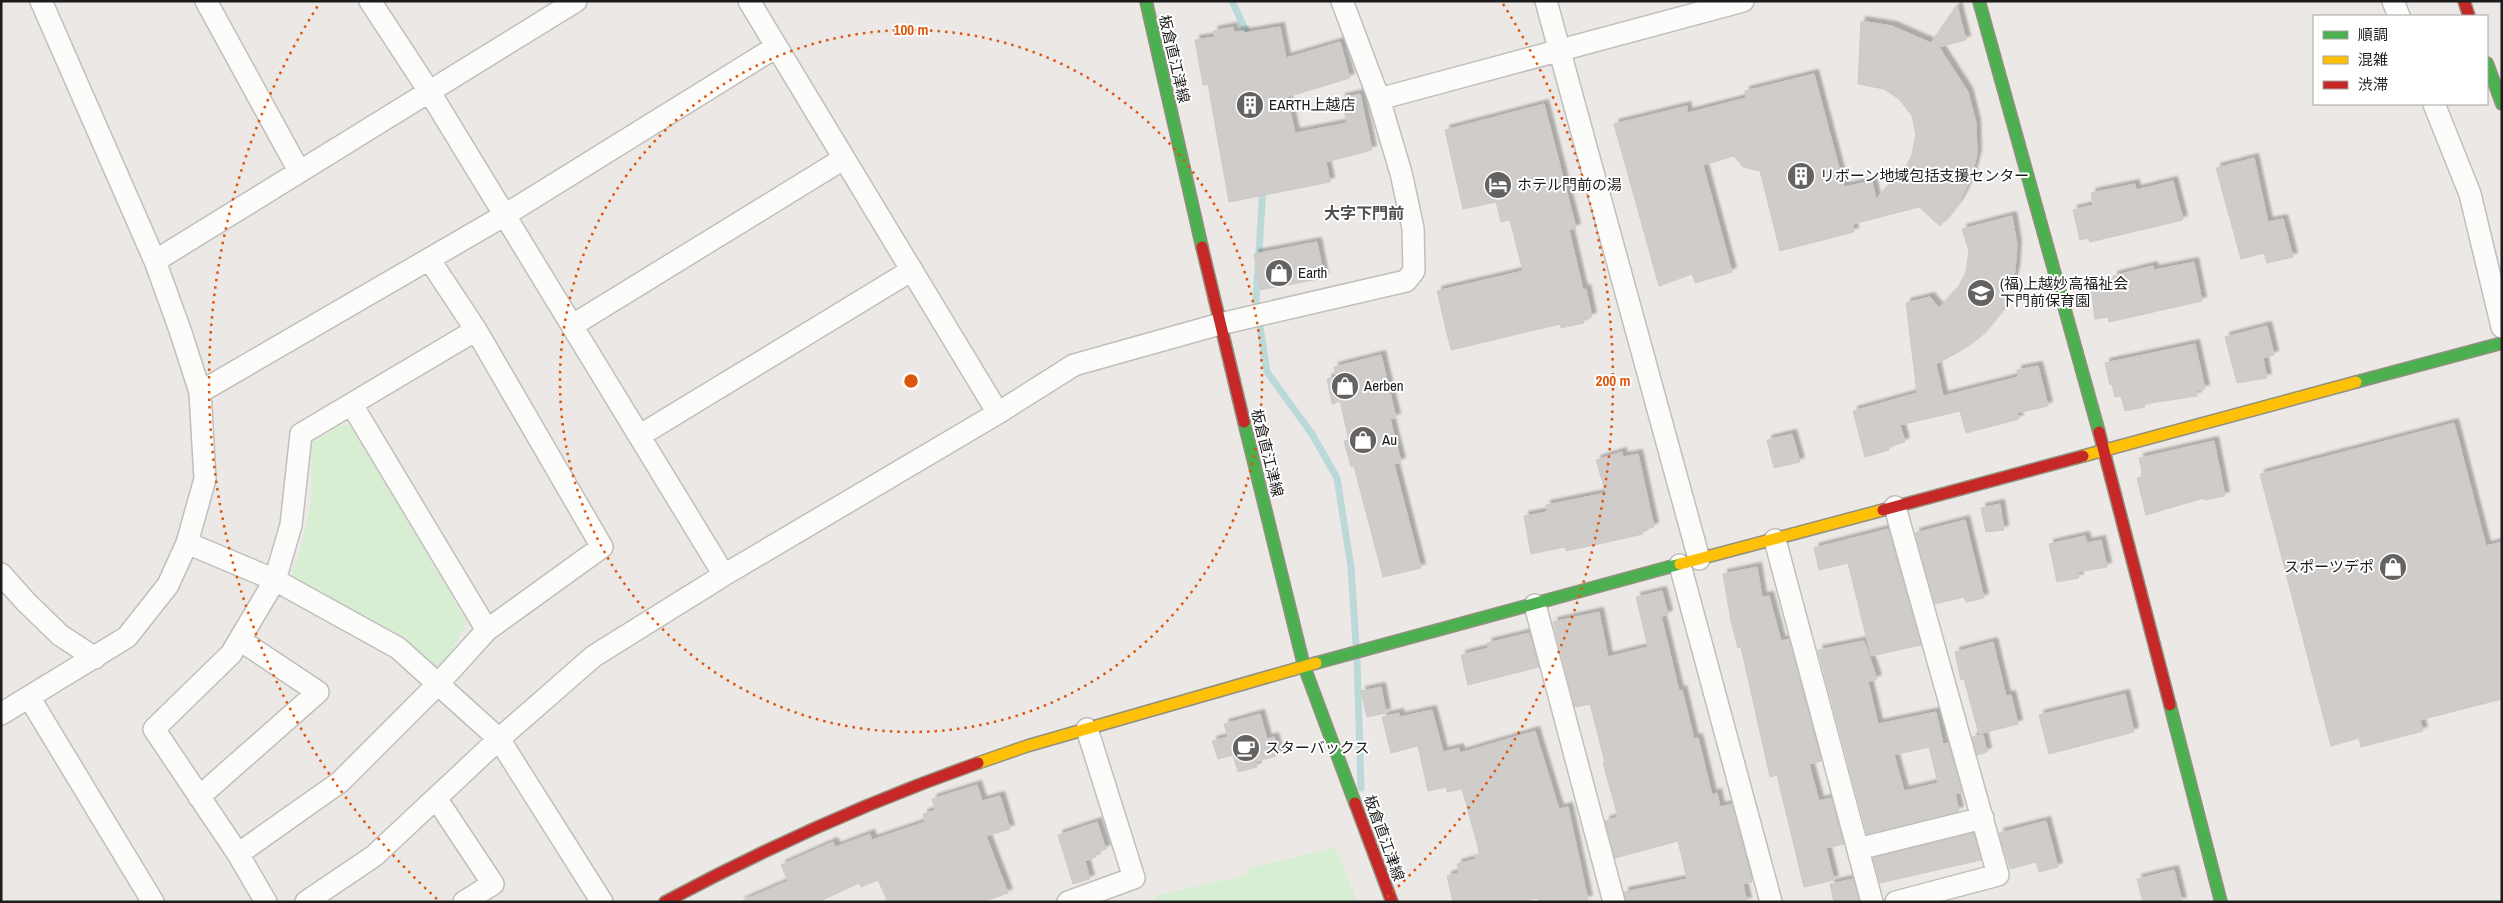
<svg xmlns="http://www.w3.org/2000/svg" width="2503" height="903" font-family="'Archivo Narrow','Noto Sans JP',sans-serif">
<defs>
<filter id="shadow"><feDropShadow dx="4.5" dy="-4.5" stdDeviation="1" flood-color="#0004"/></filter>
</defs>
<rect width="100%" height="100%" fill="#ebe8e5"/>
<!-- park -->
<path fill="#d7eed2" d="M340,425H349L354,431L467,622L443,666L431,667L292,580C291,567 298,559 301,547C306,530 309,514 311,497C312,485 310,448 313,442Z
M1335,848L1358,902H1155V896L1246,875L1249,868Z"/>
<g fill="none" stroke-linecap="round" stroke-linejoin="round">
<!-- stream -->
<path stroke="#bcd9da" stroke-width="7" d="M1232,1L1250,40
M1263,187L1256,300L1267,372L1312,434L1337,478L1351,567L1356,645
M1357,659L1361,788"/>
</g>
<!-- building -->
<path fill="#d0ccca" stroke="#cec9c7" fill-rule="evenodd" filter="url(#shadow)" d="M1957,5L1966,40L1939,47L1968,92L1976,123L1977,154L1971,178L1959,202L1940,226L1919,207L1853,224L1854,232L1780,251L1760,171L1743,167L1734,156L1703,165L1732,272L1695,283L1692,274L1659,286L1614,124L1687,106V113L1746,98L1745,91L1814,74L1844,187L1872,181L1876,199L1906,167L1912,155L1916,134L1912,116L1899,99L1884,89L1858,84L1861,21L1892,26L1931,43Z
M1233,27L1234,32L1244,31V33L1280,27L1286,58L1340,42L1350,78L1287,97L1295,133L1347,123L1341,98L1360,94L1372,150L1326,162L1330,182L1229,202L1208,84L1203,85L1195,40L1215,37L1213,31Z
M1544,104L1576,228L1569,230L1583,290L1586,289L1592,317L1583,319L1584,323L1561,328L1560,324L1451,350L1437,291L1523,271L1510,220L1501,222L1496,202L1463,209L1445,130Z
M2254,158L2268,222L2283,219L2293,257L2267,263L2264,253L2241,259L2216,168Z
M2173,181L2183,220L2090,242L2089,238L2080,240L2073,210L2093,205L2091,193L2135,184L2136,190Z
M2012,216L2017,245L2015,271L2010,290L2001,311L1980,337L1962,350L1936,364L1943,396L2018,377L2017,370L2038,366L2048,406L2017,413L2019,419L1966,433L1960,411L1900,425L1905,442L1888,447L1889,450L1865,457L1853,411L1917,393L1906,303L1930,297L1939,308L1958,288L1966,272L1969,251L1962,229Z
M1317,242L1324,278L1260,290L1254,254Z
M2194,262L2202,301L2109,322L2108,317L2095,319L2091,288L2115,283L2113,276L2153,266L2154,270Z
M2267,326L2274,355L2263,358L2267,378L2237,383L2225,337Z
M2195,344L2205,389L2196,391L2197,396L2144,404L2145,407L2125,411L2121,396L2115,397L2112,384L2110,385L2105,363Z
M1381,355L1396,418L1390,419L1401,462L1394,464L1421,568L1383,577L1354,466L1351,467L1344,441L1349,440L1340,401L1332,404L1327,379L1336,377L1334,367Z
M2454,423L2486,546L2502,542V699L2420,720L2423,731L2361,747L2359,738L2331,746L2260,474Z
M1792,434L1800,462L1774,468L1767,440Z
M2214,441L2225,496L2205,500L2204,498L2146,515L2137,478L2143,477L2139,458Z
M1622,452L1623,457L1638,454L1654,527L1642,530L1643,534L1603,543L1566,551L1565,547L1531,554L1524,516L1547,512L1546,505L1606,493L1596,460Z
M2000,504L2004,530L1986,532L1981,508Z
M1965,520L1984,598L1966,602L1964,597L1935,604L1915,533Z
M1888,529L1921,645L1871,656L1848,563L1819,570L1814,548Z
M2085,536L2087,543L2101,540L2107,567L2078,572L2079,578L2057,582L2049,544Z
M1757,567L1762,597L1769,596L1781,641L1789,639L1821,761L1809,764L1819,801L1831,798L1844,844L1826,848L1834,880L1804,887L1777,775L1770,777L1741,647L1738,648L1731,621L1723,574Z
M1662,591L1668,615L1661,616L1679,691L1682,690L1694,739L1698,738L1712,795L1717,793L1720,807L1732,804L1752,882L1743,884L1747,902H1626L1624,892L1687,879L1678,841L1615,858L1605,821L1618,817L1603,763H1605L1590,704L1575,707L1553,622L1599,612L1608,657L1648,647L1636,597Z
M1529,633L1539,667L1468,685L1461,655L1489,648L1487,643Z
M1864,641L1877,679L1868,682L1878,724L1936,712L1943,744L1948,743L1962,792L1955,794L1959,811L1867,834L1818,650ZM1929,747L1938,783L1904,791L1894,755Z
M1993,642L2006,696L2011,695L2018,724L1979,734L1964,679L1961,680L1955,652Z
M1381,687L1386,713L1367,717L1361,691Z
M2125,694L2134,732L2049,754L2039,715Z
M1432,710L1443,752L1459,748L1460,753L1535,731L1559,809L1568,807L1588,900L1539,902L1538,898L1517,902H1453L1447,876L1459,873L1457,864L1476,859L1475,855L1480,854L1462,789L1447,792L1446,787L1428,791L1418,746L1391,753L1382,717L1399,713L1400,717Z
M1260,714L1267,739L1274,737L1279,755L1255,762L1257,767L1238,772L1233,755L1218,759L1212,741L1228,737L1224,724Z
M1983,735L1987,752L1977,755L1972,737Z
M977,785L982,801L1000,796L1010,829L986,836L1008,893L982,902H888L878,880L861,887L859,883L818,902H740L788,881L781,865L833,842L836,847L870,834L872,840L925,822L923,814L935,810L932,799Z
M2046,821L2058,867L2039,872L2036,862L2010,869L1999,833Z
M1097,822L1106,849L1095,853L1096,857L1085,861L1090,879L1073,884L1058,835Z
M1973,833L1981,860L1880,883L1873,858Z
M2174,870L2182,902H2143L2137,879Z
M1853,879L1859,902H1834L1830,884Z"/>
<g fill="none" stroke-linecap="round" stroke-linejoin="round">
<defs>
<path id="street" d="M206,1L299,171
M370,1L429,91L724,575
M749,1L998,413
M1546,1L1699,559
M2393,1L2399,16
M1379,99L1743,1
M2434,104L2470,194L2502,327
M155,261L576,1
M573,325L843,159
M200,392L505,215L776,47
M352,405L487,630
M639,436L912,270
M1895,507L1998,875L1896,902
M1775,540L1872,902
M187,543L275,580L398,648L499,739L602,902
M1680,565L1771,902
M1,574L26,602L60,635L95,658
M1535,605L1614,902
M29,697L153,902
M1,714L127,637L168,585L187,543L205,479L200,392L180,330L155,261L41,1
M199,797L318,692L240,640
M436,798L493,884L464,902
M1858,849L1983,818
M238,854L340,782L438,684L487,630L602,547L476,330L429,259
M266,902L238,854L154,729L231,654L275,580L291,525L301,434L476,330
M306,902L374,856L499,739L594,656L724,575L998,413L1074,365L1220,324L1406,281L1414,271L1413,228L1401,173L1379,99L1342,1
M1068,902L1134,878L1087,729"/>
<path id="fast" d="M1146,1L1202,247
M1979,1L2099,432
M2487,63L2502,104
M2356,382L2502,343
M1244,422L1304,666L1355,803
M1316,663L1680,564
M2170,705L2221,902"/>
<path id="slow" d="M2083,456L2356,382
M1680,564L1883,510
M978,763L1027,746L1316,663"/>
<path id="jam" d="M2464,1L2469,16
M1202,247L1244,422
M2099,432L2170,705
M1883,510L2083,456
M1355,803L1392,902
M665,902C766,848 870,801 978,763"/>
</defs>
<!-- street casing -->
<use href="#street" stroke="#c0bfbd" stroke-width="24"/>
<!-- fast casing -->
<use href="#fast" stroke="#92917f" stroke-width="14"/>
<!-- slow casing -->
<use href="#slow" stroke="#92917f" stroke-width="14"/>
<!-- jam casing -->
<use href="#jam" stroke="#92917f" stroke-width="14"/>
<!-- street -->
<use href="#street" stroke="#fcfcfb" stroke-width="21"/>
<!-- fast -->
<use href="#fast" stroke="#4caf50" stroke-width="11"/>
<!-- slow -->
<use href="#slow" stroke="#ffc107" stroke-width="11"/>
<!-- jam -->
<use href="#jam" stroke="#c62828" stroke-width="11"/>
</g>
<!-- distance rings -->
<g fill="none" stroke="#de560d" stroke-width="2.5" stroke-dasharray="2.5 5">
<circle cx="911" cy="381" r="351"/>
<path d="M437 899A702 702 0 0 1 319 4M1503 4A702 702 0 0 1 1385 899"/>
</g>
<!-- icons -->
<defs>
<symbol id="building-disc" viewBox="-11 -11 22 22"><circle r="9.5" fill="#646362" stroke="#fff"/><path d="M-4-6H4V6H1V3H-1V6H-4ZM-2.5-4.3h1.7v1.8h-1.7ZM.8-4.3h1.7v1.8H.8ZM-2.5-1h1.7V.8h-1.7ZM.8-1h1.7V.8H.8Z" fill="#fff"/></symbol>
<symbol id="hotel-disc" viewBox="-11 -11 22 22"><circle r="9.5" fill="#646362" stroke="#fff"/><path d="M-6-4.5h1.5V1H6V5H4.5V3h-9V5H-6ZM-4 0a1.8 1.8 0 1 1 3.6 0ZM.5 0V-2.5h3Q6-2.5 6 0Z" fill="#fff"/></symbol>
<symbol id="shop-disc" viewBox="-11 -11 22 22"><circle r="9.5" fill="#646362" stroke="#fff"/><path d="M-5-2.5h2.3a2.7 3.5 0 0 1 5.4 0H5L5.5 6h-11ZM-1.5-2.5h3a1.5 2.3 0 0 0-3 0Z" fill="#fff"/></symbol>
<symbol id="school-disc" viewBox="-11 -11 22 22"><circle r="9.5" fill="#646362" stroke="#fff"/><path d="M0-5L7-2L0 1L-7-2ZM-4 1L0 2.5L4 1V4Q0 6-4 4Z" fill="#fff"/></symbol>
<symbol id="cafe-disc" viewBox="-11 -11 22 22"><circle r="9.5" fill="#646362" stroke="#fff"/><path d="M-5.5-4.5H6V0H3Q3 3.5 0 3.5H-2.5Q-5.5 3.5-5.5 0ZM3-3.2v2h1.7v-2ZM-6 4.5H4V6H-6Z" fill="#fff"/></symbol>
</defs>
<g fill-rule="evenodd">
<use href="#building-disc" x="1234" y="89" width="32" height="32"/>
<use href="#building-disc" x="1785" y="160" width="32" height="32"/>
<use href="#hotel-disc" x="1482" y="169" width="32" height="32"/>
<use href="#shop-disc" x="1263" y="257" width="32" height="32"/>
<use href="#school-disc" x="1965" y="277" width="32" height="32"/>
<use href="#shop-disc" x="1329" y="370" width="32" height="32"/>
<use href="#shop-disc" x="1347" y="424" width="32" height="32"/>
<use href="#shop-disc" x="2377" y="551" width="32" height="32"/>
<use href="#cafe-disc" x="1230" y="732" width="32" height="32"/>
</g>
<g text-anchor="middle" stroke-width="4" stroke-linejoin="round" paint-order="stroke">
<!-- street labels -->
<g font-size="15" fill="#1c1c1c" stroke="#fff">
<text transform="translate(1174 59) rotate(77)" y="5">板倉直江津線</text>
<text transform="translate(1267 453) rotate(76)" y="5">板倉直江津線</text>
<text transform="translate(1384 838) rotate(70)" y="5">板倉直江津線</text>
</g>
<!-- poi labels -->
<g font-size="15" fill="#1c1c1c" stroke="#fff" text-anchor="start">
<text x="1269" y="110">EARTH上越店</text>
<text x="1820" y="181">リボーン地域包括支援センター</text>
<text x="1517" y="190">ホテル門前の湯</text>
<text x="1298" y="278">Earth</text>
<text x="2000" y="289">(福)上越妙高福祉会<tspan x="2000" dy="17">下門前保育園</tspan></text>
<text x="1364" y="391">Aerben</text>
<text x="1382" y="445">Au</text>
<text x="2374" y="572" text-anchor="end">スポーツデポ</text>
<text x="1265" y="753">スターバックス</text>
</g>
<!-- neighbourhood labels -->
<g font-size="16" font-weight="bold" fill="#4f4f4f" stroke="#fff">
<text x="1364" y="219">大字下門前</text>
</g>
</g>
<circle cx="911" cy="381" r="8" fill="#de560d" stroke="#fff" stroke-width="2.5"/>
<g font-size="15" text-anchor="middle" font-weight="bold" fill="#de560d" stroke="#fff" stroke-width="4" stroke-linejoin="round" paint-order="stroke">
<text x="911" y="35">100 m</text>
<text x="1613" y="386">200 m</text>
</g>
<!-- border -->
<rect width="2503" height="903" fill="none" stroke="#1c1c1c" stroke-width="5"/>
<!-- legend -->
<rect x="2313" y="15" width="175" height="90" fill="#ffffff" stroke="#a4a4a4"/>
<rect x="2323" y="31" width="25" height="8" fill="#4caf50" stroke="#a4a4a4"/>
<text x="2358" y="40" font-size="15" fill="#1c1c1c">順調</text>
<rect x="2323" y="56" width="25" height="8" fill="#ffc107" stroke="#a4a4a4"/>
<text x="2358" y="65" font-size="15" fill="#1c1c1c">混雑</text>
<rect x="2323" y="81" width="25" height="8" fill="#c62828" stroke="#a4a4a4"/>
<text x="2358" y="90" font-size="15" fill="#1c1c1c">渋滞</text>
</svg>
